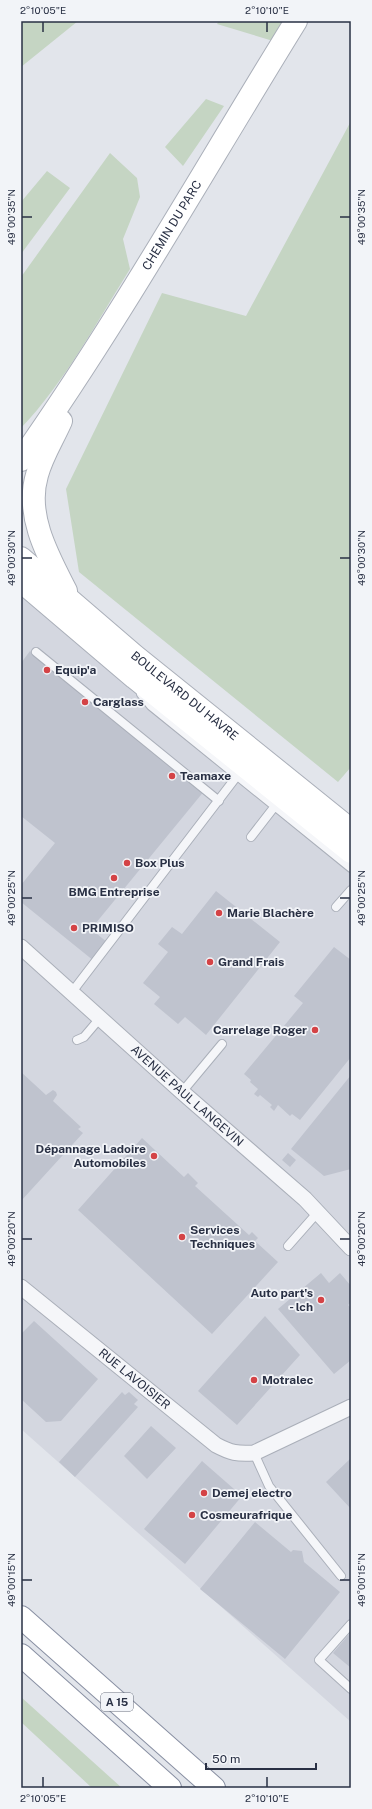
<svg xmlns="http://www.w3.org/2000/svg" width="372" height="1809" font-family="'Public Sans',sans-serif">
<rect width="100%" height="100%" fill="#e2e5eb"/>
<!-- built -->
<path fill="#d4d7e0" d="M21,589L351,864V1722L21,1429Z"/>
<!-- green -->
<path fill="#c5d5c3" d="M21,21H78L21,67Z
M219,21H297L283,44L217,24Z
M206,99L224,106L183,166L165,147Z
M351,121V767L338,782L79,572L66,489L162,293L246,316Z
M110,153L137,178L140,197L123,239L130,269C96,323 65,382 21,428V277Z
M47,171L70,188L21,254V202Z
M21,1697L122,1788H92L21,1722Z"/>
<!-- building -->
<path fill="#bfc3ce" d="M30,651L205,790L91,929L108,943L94,961L21,902V885L55,843L21,816V663Z
M216,891L280,942L206,1035L185,1017L178,1024L154,1004L160,997L143,983L168,952L158,944L172,927L182,934Z
M334,947L351,960V1057L300,1120L292,1114L290,1116L278,1105L274,1111L270,1107L272,1105L260,1095L258,1097L254,1094L258,1089L250,1082L251,1080L244,1074L303,1003L294,996Z
M21,1072L46,1095L53,1090L56,1092L57,1095L53,1101L81,1127L78,1129L83,1133L21,1201Z
M351,1075V1169L324,1176L291,1149Z
M142,1138L184,1177L188,1173L198,1183L195,1186L249,1235L252,1232L258,1238L255,1241L278,1262L212,1334L78,1210Z
M288,1153L296,1160L290,1167L282,1160Z
M321,1273L329,1283L340,1273L351,1286V1302L348,1305L351,1308V1360L334,1374L278,1309Z
M265,1316L300,1355L237,1425L198,1391Z
M34,1321L98,1379L61,1421L46,1422L21,1399V1334Z
M122,1392L125,1395L129,1392L138,1400L134,1404L138,1407L75,1477L59,1462Z
M151,1426L176,1448L147,1479L124,1456Z
M351,1458V1509L326,1482Z
M202,1461L242,1496L185,1564L144,1529Z
M255,1522L291,1552L293,1550L302,1551L304,1562L340,1592L285,1659L200,1589Z
M351,1632V1668L333,1653Z"/>
<g fill="none" stroke-linecap="round" stroke-linejoin="round">
<defs>
<path id="lane" d="M36,652L219,801
M141,694L151,706L351,868
M251,837L275,806
M336,907L351,890
M72,992L237,776
M77,1040L84,1037L101,1017
M182,1092L222,1044
M288,1246L318,1212
M254,1453L269,1486L341,1576
M351,1624L319,1660L351,1689"/>
<g id="street">
<path id="s1" d="M21,947L182,1092L305,1199L351,1248"/>
<path id="s2" d="M21,1287L216,1445C231,1453 237,1454 254,1453L351,1407"/>
</g>
<g id="secondary">
<path d="M61,421C53,439 42,456 37,475C25,515 48,556 66,591"/>
<path id="s3" d="M21,460C120,319 205,168 296,21"/>
<path id="s4" d="M21,558L135,656L351,830"/>
<path d="M21,581L135,678L351,852"/>
</g>
<path id="highway" d="M21,1617L214,1788
M21,1655L170,1788"/>
</defs>
<!-- lane casing -->
<use href="#lane" stroke="#aaafb9" stroke-width="10"/>
<!-- street casing -->
<use href="#street" stroke="#aaafb9" stroke-width="17"/>
<!-- secondary casing -->
<use href="#secondary" stroke="#aaafb9" stroke-width="24"/>
<!-- highway casing -->
<use href="#highway" stroke="#8990a3" stroke-width="24"/>
<!-- lane -->
<use href="#lane" stroke="#f5f6f9" stroke-width="8"/>
<!-- street -->
<use href="#street" stroke="#f5f6f9" stroke-width="15"/>
<!-- secondary -->
<use href="#secondary" stroke="#fff" stroke-width="22"/>
<!-- highway -->
<use href="#highway" stroke="#fff" stroke-width="22"/>
</g>
<!-- ticks -->
<path fill="none" stroke="#293044" stroke-width="1.5" d="M43,22V32M267,22V32M22,217H32M340,217H350M22,558H32M340,558H350M22,898H32M340,898H350M22,1239H32M340,1239H350M22,1580H32M340,1580H350M43,1777V1787M267,1777V1787"/>
<!-- markers -->
<g fill="#d44346" stroke="#f2f4f8" stroke-width="1.5">
<circle cx="47" cy="670" r="4"/>
<circle cx="85" cy="702" r="4"/>
<circle cx="172" cy="776" r="4"/>
<circle cx="127" cy="863" r="4"/>
<circle cx="114" cy="878" r="4"/>
<circle cx="219" cy="913" r="4"/>
<circle cx="74" cy="928" r="4"/>
<circle cx="210" cy="962" r="4"/>
<circle cx="315" cy="1030" r="4"/>
<circle cx="154" cy="1156" r="4"/>
<circle cx="182" cy="1237" r="4"/>
<circle cx="321" cy="1300" r="4"/>
<circle cx="254" cy="1380" r="4"/>
<circle cx="204" cy="1493" r="4"/>
<circle cx="192" cy="1515" r="4"/>
</g>
<g text-anchor="middle" stroke-width="3.5" stroke-linejoin="round" paint-order="stroke">
<!-- shield labels -->
<rect fill="#f2f4f8" stroke="#656b7a" stroke-width="1" x="101" y="1693" width="32" height="18" rx="3"/>
<g font-size="11" font-weight="bold" fill="#293044">
<text x="117" y="1706">A 15</text>
</g>
<!-- street labels -->
<g font-size="12" fill="#293044" stroke="#f2f4f8">
<text dy="4" stroke="none"><textPath href="#s3" startOffset="279">CHEMIN DU PARC</textPath></text>
<text dy="4" stroke="none"><textPath href="#s4" startOffset="214">BOULEVARD DU HAVRE</textPath></text>
<text dy="4" stroke="none"><textPath href="#s1" startOffset="223">AVENUE PAUL LANGEVIN</textPath></text>
<text dy="4" stroke="none"><textPath href="#s2" startOffset="146">RUE LAVOISIER</textPath></text>
</g>
<!-- poi labels -->
<g font-size="12" font-weight="bold" fill="#293044" stroke="#f2f4f8" text-anchor="start">
<text x="55" y="674">Equip'a</text>
<text x="93" y="706">Carglass</text>
<text x="180" y="780">Teamaxe</text>
<text x="135" y="867">Box Plus</text>
<text x="114" y="896" text-anchor="middle">BMG Entreprise</text>
<text x="227" y="917">Marie Blachère</text>
<text x="82" y="932">PRIMISO</text>
<text x="218" y="966">Grand Frais</text>
<text x="307" y="1034" text-anchor="end">Carrelage Roger</text>
<text x="146" y="1153" text-anchor="end">Dépannage Ladoire<tspan x="146" dy="14">Automobiles</tspan></text>
<text x="190" y="1234">Services<tspan x="190" dy="14">Techniques</tspan></text>
<text x="313" y="1297" text-anchor="end">Auto part's<tspan x="313" dy="14">- lch</tspan></text>
<text x="262" y="1384">Motralec</text>
<text x="212" y="1497">Demej electro</text>
<text x="200" y="1519">Cosmeurafrique</text>
</g>
</g>
<!-- border -->
<rect width="372" height="1809" fill="none" stroke="#f2f4f8" stroke-width="44"/>
<!-- scale -->
<path d="M206 1763v6h110v-6" fill="none" stroke="#293044" stroke-width="2"/>
<text x="212" y="1763" font-size="12" fill="#293044" stroke="#f2f4f8" stroke-width="3" paint-order="stroke">50 m</text>
<rect x="22" y="22" width="328" height="1765" fill="none" stroke="#293044" stroke-width="1.5"/>
<g font-size="10" text-anchor="middle" fill="#293044">
<text x="43" y="14">2°10'05"E</text>
<text x="267" y="14">2°10'10"E</text>
<text transform="translate(11 217) rotate(-90)" y="4">49°00'35"N</text>
<text transform="translate(361 217) rotate(-90)" y="4">49°00'35"N</text>
<text transform="translate(11 558) rotate(-90)" y="4">49°00'30"N</text>
<text transform="translate(361 558) rotate(-90)" y="4">49°00'30"N</text>
<text transform="translate(11 898) rotate(-90)" y="4">49°00'25"N</text>
<text transform="translate(361 898) rotate(-90)" y="4">49°00'25"N</text>
<text transform="translate(11 1239) rotate(-90)" y="4">49°00'20"N</text>
<text transform="translate(361 1239) rotate(-90)" y="4">49°00'20"N</text>
<text transform="translate(11 1580) rotate(-90)" y="4">49°00'15"N</text>
<text transform="translate(361 1580) rotate(-90)" y="4">49°00'15"N</text>
<text x="43" y="1802">2°10'05"E</text>
<text x="267" y="1802">2°10'10"E</text>
</g>
</svg>
